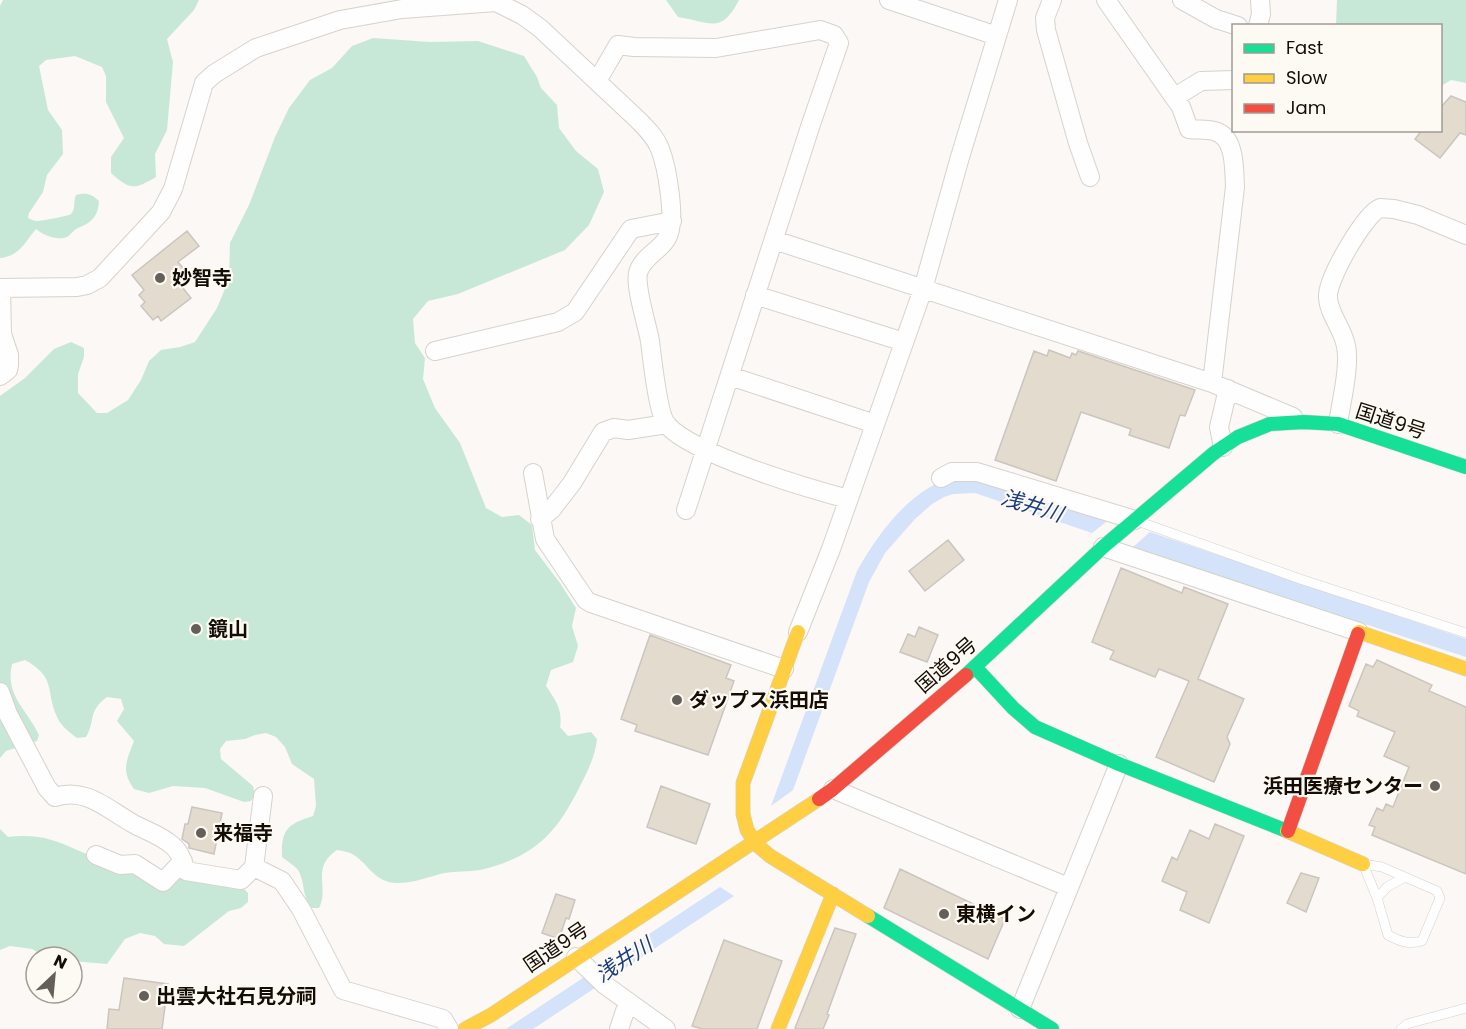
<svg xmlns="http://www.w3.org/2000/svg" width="1466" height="1029" font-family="Poppins,'Noto Sans JP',sans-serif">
<rect width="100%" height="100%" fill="#fbf8f5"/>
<!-- green -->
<path fill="#c8e8d7" d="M3,0H199L194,10L167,39L173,62L167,130L155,154L156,177C134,190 130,190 111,173V157L124,138L106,102V76L102,67L75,56L46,60L39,66L48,110L62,130L63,154L47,175L43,192L29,213L28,218C32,220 34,221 37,221C42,221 68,216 71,214C76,209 73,201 76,195C86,192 92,194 99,201C98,217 91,223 78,228C73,230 71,235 67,237C57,241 43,235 36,229C25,242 20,256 0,258V6Z
M666,0H739C721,35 710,22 678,17Z
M1337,0H1466V83L1451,80L1441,86L1440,26L1336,25Z
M373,38L430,42L478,41L524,56L537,77L541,88L557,105L559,128L576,151L598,169L604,192L589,225L565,250L458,294L428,301L413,319L415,343L425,358L423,379L435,408L460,443L486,508L502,517L519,515L532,525L535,550L560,583L576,608L572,626L578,646L573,662L551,670L546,686C555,699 563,710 560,727L568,736L591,732L597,739C595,759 585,776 576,794C553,838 530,858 480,870C468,872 456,871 444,873C428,877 411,884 395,883C374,881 369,865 354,855C349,852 343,851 337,850C310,868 330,887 319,908H312C301,895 306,884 298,870C294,865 287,861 282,857C281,830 287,824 313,816L316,806L314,779L292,764L285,747L276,737L266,733L255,735L245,739L226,741L220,749L221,759L253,786L255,795L251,801L244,802L205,788L173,786L149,793L134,789C121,771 126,762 134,741L117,721L124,709L121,699L107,697C87,712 96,720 86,737L77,738C69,732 61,726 57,717C45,690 57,678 25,660L12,664C5,696 26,708 39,735L37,741L6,751L0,758V396L25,378L54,349L71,342L84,348V357L78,374V393L97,413H107L128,400L141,380L149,361L161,350L180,347L195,342L217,308L229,279L230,243L249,205L275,137L289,108L310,80L332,68L352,46Z
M0,829L8,837C49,832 65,846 101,860C124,869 147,876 171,882L185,875L238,883L248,893V902L241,908L229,911L184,946L164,944L155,936L140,933L125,939L107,964L72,961V957H46L32,949L10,946L0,950Z"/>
<!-- water -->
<path fill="#d4e2fa" d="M961,476L1111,518L1092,533L975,493L953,494L944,497L932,504L915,519L885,553L869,582L793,790L771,806L857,571C879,532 914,483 961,476Z
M1150,532L1466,639V657L1132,548Z
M720,887L734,896L533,1029H506Z"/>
<!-- building -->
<path fill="#e3dbce" stroke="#cac5bf" stroke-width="1.5" d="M1451,96L1466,102V135L1460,133L1440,158L1415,139L1422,130H1440V108Z
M187,231L199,246L178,262L189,275L179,283L191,298L161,321L158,316L153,320L141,306L145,302L139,295L144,290L132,275Z
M1049,350L1070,358L1072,353L1076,355L1078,351L1195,390L1185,416L1180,415L1169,448L1129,435L1131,429L1081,412L1056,481L995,460L1034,351L1047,356Z
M948,540L964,560L925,591L909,571Z
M1121,568L1182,593L1184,587L1228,604L1198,679L1244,699L1227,737L1230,744L1214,782L1156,757L1189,681L1159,669L1155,677L1110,659L1114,651L1092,642Z
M919,627L938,635L927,662L900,652L908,634L915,637Z
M650,635L731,665L726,678L734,681L708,755L635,731L637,725L621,719Z
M1377,660L1432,685L1429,691L1466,707V874L1372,835L1375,827L1369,825L1377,808L1383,811L1386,804L1393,807L1409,767L1384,756L1395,732L1357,716L1359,711L1349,706L1366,664L1373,667Z
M661,786L710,804L696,844L647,827Z
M192,807L222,813L214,854L189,848V844L182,839L185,824H188Z
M1215,824L1244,836L1209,923L1180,910L1187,892L1162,881L1172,857L1177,860L1190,830L1209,839Z
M900,869L1005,919L988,959L884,908Z
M1301,873L1319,878L1306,912L1287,903Z
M556,894L575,900L569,919L566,918L559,939L542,933Z
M835,928L856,934L827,1014L829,1015L823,1029H798L795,1028Z
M724,940L782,961L757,1029H702L692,1026Z
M124,978L168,984L162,1029H107L109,1009L119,1010Z"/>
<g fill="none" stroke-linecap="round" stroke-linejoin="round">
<defs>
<path id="lane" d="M1143,523L1300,579L1466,633
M1363,864L1382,867L1437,891L1440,898L1422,941C1409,945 1399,941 1388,935L1377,898Z
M1377,898L1387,887L1405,877
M1401,1029L1407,1024L1466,1008"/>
<path id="street" d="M889,0L997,36
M1052,0L1045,18L1046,30L1078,143L1090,177
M1106,0L1181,107L1189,129C1197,130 1206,129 1214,131C1236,136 1234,170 1235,187L1212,383
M1182,0L1216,19L1238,26
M1258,26L1261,14L1260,0
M597,81L618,45L634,47L716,48L820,30L834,35L839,43L811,124L686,510
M1175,97L1201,81L1234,80
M774,240L1212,383L1293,417
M0,288L77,287L87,285L100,278L161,212L173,189L204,83L214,74L256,48L340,20L402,9L496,2L522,15L540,28L635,117C644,126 655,136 660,149C667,167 677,222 667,238C661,250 642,257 638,273C635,288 647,324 650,341C652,357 658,415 667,425C694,455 807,488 848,499
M755,295L904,342
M435,351L558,322L575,312L631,229L672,221
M0,376L8,370L9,365V355L2,334L1,288
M730,376L875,424
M1338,424C1341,402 1348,377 1347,355C1347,333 1329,316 1328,298C1326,280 1365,214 1380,208L1394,209L1418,215L1466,235
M1223,447L1219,427L1228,389
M533,473L545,539L586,600L591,603L784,669
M941,478L952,472H977L1135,520
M540,519L552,509L572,483L603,432L614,428L628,430L667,424
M1103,547L1359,632
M798,632L831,549L923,289L960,157L1008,0
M0,692L8,714L47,788L55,797C86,787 107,809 132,823C146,831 161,835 173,846C180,852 183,862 186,871L241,880L254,867L263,796
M833,789L1068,887
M96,855L120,865L135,864L163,882L183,861
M254,867L282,881L301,909L343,990L443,1019L449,1029
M576,957L605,985L666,1029
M1020,1009L1119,764
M619,1029L628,1002"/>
<path id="fast" d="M975,667L1013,708L1035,727L1119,764L1287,831
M966,675L1103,547L1214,453L1238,437L1270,424L1303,422L1338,424L1466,467
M868,916L1052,1029"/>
<path id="slow" d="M798,632L743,783V814L747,830L757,845L770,856L868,916
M1358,634L1359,632L1466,669
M1287,831L1363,864
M465,1029L491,1015L819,799
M778,1029L833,894"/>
<path id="jam" d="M819,799L833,789L966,675
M1288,831L1358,634"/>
</defs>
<!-- lane casing -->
<use href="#lane" stroke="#d7d2cb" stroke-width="10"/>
<!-- street casing -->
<use href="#street" stroke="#d7d2cb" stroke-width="20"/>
<!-- fast casing -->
<use href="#fast" stroke="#d7d2cb" stroke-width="15"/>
<!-- slow casing -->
<use href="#slow" stroke="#d7d2cb" stroke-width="15"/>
<!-- jam casing -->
<use href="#jam" stroke="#d7d2cb" stroke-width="15"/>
<!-- lane -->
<use href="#lane" stroke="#fefefe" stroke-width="9"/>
<!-- street -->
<use href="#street" stroke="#fefefe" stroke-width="18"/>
<!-- fast -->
<use href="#fast" stroke="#16e098" stroke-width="14"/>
<!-- slow -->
<use href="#slow" stroke="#ffcf43" stroke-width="14"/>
<!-- jam -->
<use href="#jam" stroke="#f24e42" stroke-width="14"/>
</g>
<!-- markers -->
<g fill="#655f59" stroke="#fdf9f3" stroke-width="2">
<circle cx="160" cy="278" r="6"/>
<circle cx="196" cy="629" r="6"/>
<circle cx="677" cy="700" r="6"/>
<circle cx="1435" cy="786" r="6"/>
<circle cx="201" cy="833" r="6"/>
<circle cx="944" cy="914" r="6"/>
<circle cx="144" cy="996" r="6"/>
</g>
<g text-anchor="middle" stroke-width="4.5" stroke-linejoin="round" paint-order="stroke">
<!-- poi labels -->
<g font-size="20" font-weight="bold" fill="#140d05" stroke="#fdf9f3" text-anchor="start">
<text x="172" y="285">妙智寺</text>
<text x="208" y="636">鏡山</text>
<text x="689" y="707">ダップス浜田店</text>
<text x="1423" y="793" text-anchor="end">浜田医療センター</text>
<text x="213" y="840">来福寺</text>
<text x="956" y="921">東横イン</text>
<text x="156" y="1003">出雲大社石見分祠</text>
</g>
<!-- street labels -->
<g font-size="20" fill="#140d05" stroke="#fdf9f3">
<text transform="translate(1391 421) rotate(18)" y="7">国道9号</text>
<text transform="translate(946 665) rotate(-41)" y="7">国道9号</text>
<text transform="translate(556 947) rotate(-34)" y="7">国道9号</text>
</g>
<!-- water labels -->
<g font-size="21" font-style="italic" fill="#1a3d7f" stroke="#fdf9f3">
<text transform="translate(1032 506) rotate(17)" y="7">浅井川</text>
<text transform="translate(624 960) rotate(-33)" y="7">浅井川</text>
</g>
</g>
<!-- legend -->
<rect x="1232" y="24" width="210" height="108" fill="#fdf9f3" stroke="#a09b94" stroke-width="1.5"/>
<rect x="1244" y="44" width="30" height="9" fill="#16e098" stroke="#a09b94" stroke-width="1.5"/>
<text x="1286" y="54" font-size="18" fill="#140d05">Fast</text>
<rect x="1244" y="74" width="30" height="9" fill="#ffcf43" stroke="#a09b94" stroke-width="1.5"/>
<text x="1286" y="84" font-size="18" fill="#140d05">Slow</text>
<rect x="1244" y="104" width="30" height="9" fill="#f24e42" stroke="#a09b94" stroke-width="1.5"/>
<text x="1286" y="114" font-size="18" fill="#140d05">Jam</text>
<!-- north arrow -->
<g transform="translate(54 975) rotate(26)"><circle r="28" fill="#fdf9f3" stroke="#a09b94" stroke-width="1.5"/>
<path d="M0-4.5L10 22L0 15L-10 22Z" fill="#655f59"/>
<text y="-9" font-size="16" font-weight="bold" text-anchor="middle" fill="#140d05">N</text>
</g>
</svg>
